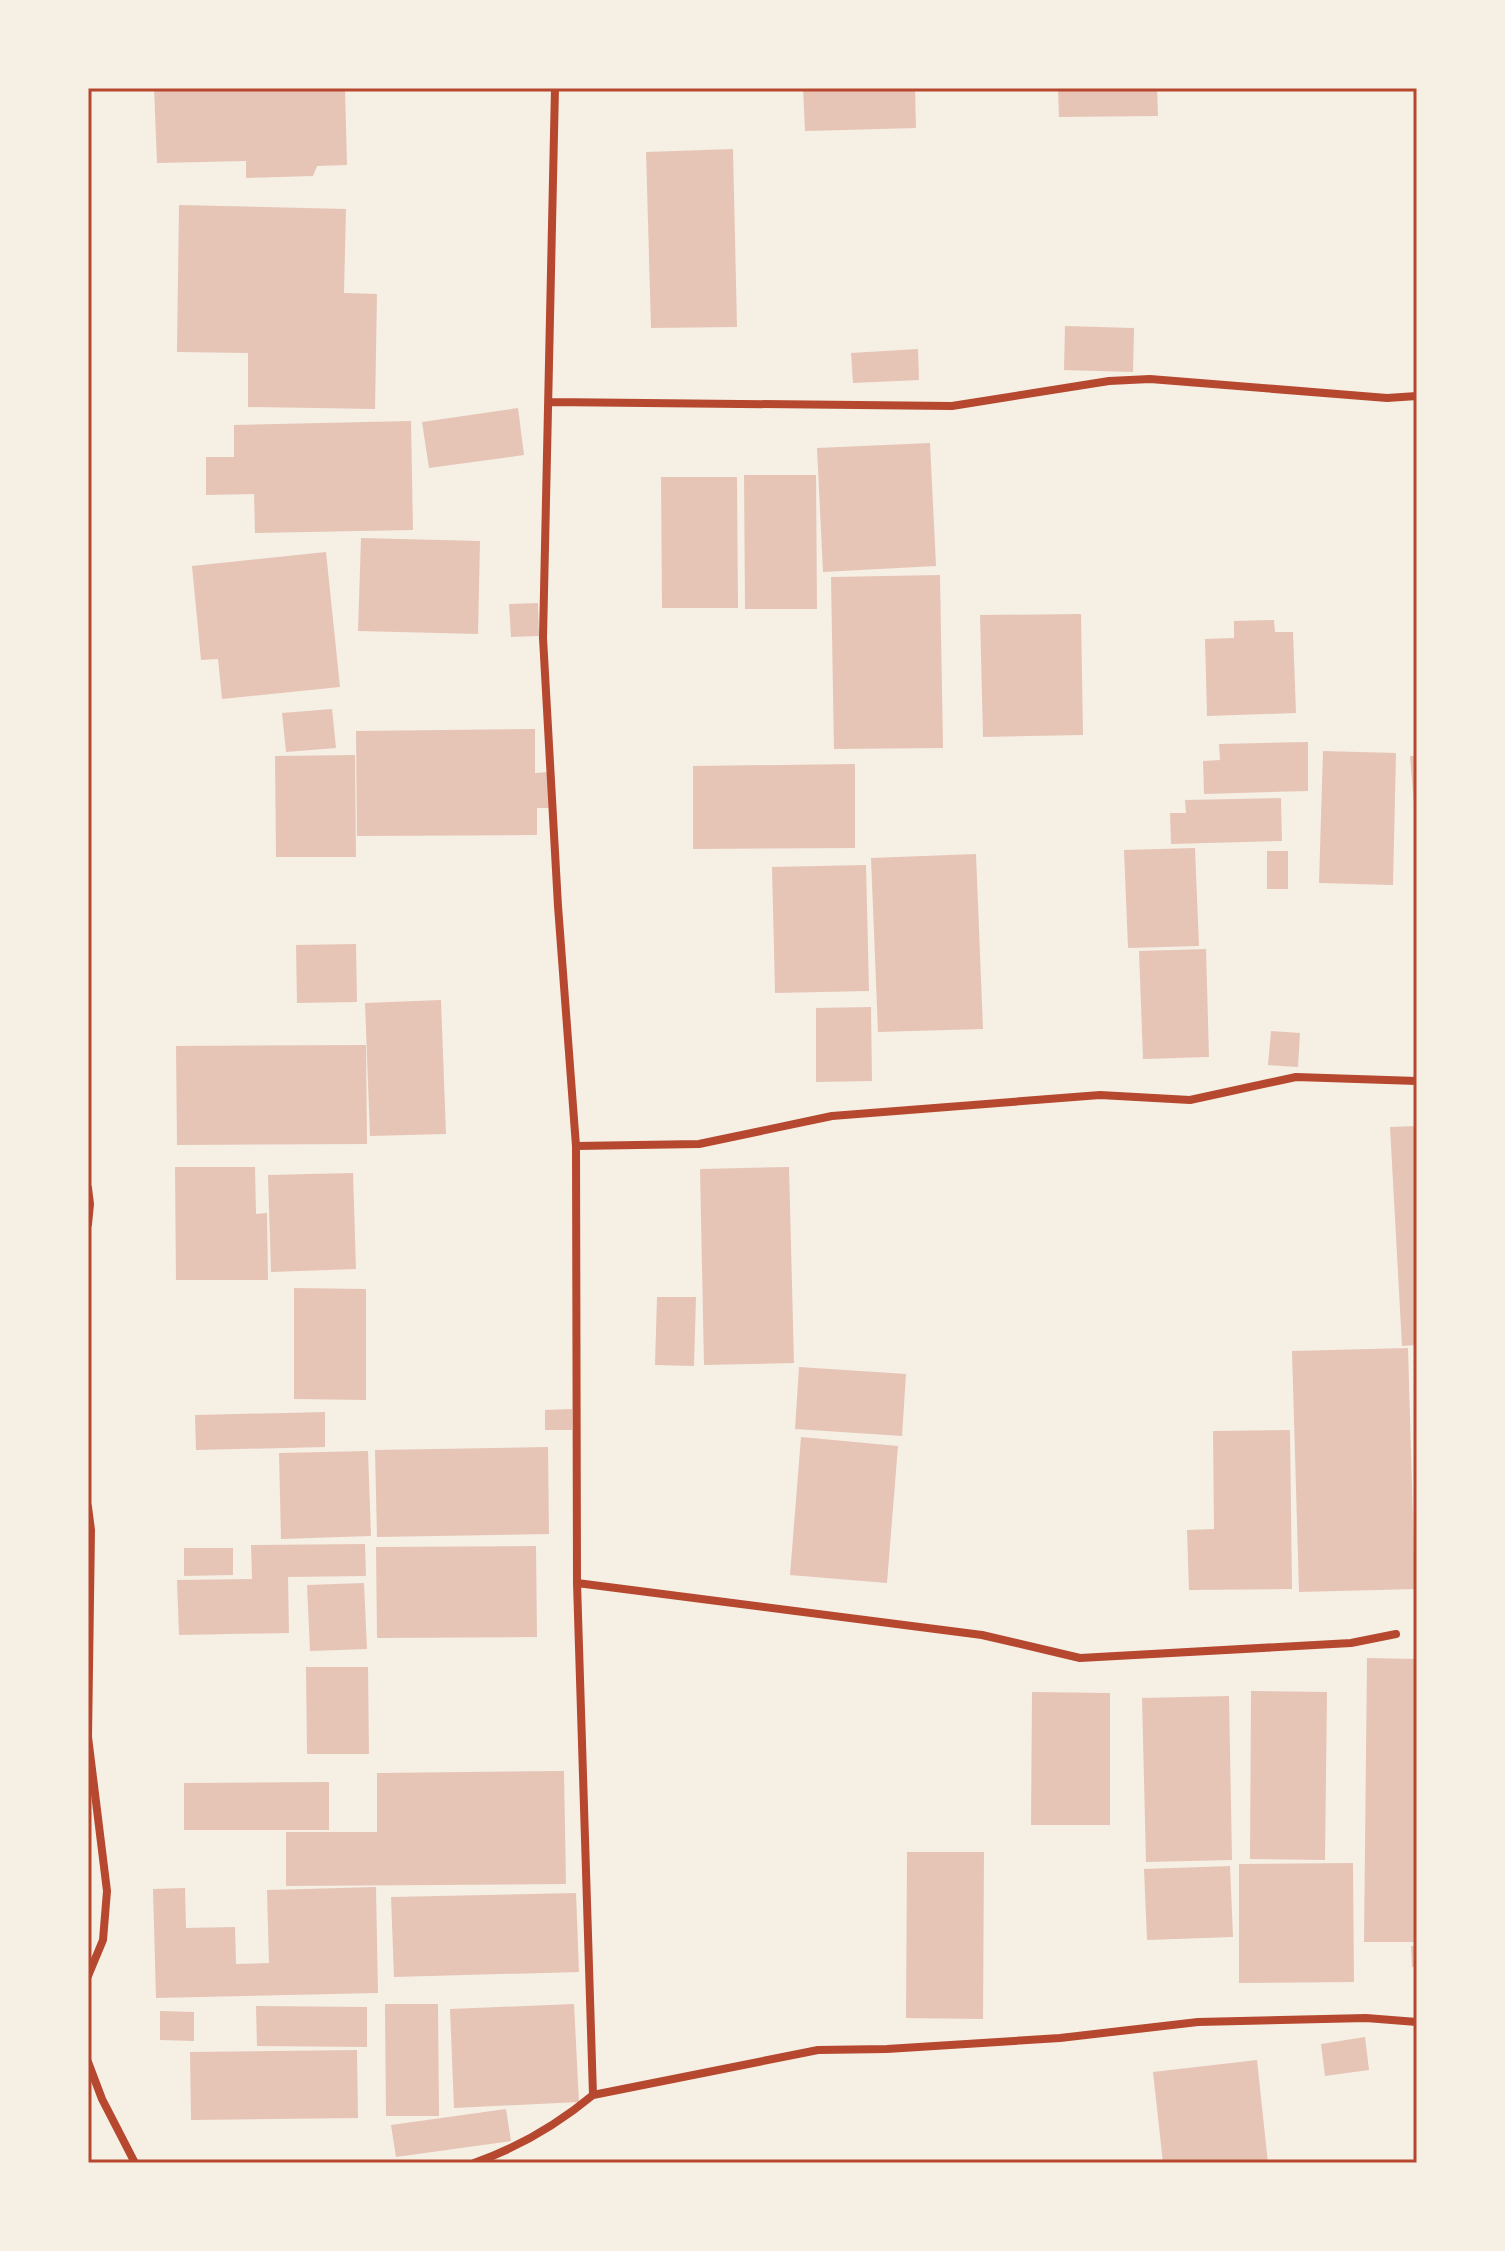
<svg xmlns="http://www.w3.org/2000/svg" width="1505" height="2251" font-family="'Golos Text',sans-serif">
<rect width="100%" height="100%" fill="#f6efe4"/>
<!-- building -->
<path fill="#e6c5b7" d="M154,88H345L347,165L317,166L313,176L246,178V161L157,163Z
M803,88H915L916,128L805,131Z
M1058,88H1157L1158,116L1059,117Z
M733,149L737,327L651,328L646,152Z
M179,205L346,209L344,293L377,294L375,409L248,407V353L177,352Z
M1065,326L1134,328L1133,372L1064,370Z
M918,349L919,380L853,383L851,353Z
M518,408L524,455L429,468L422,422Z
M411,421L413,530L255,533L254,494L206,495V457H234V425Z
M930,443L936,566L823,572L817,448Z
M744,475H816L817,609H745Z
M661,477H737L738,608H662Z
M361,538L480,541L478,634L358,631Z
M326,552L340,687L222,699L218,659L201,660L192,566Z
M940,575L943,748L834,749L831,577Z
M538,603L539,636L511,637L509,604Z
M1081,614L1083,735L983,737L980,615Z
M1274,620L1275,632H1293L1296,713L1207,716L1205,639L1234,638V621Z
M332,709L336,748L286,752L282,713Z
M535,729V773L548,772L549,808H537V835L357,836L356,731Z
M1308,742V791L1204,794L1203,761L1220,760L1219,744Z
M1323,751L1396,753L1393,885L1319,883Z
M355,755L356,857H276L275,756Z
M1410,756H1417V816L1415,817Z
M855,764V848L693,849V766Z
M1281,798L1282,841L1171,844L1170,813H1186L1185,800Z
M1195,848L1199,946L1128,948L1124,850Z
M1267,851H1288V889H1267Z
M976,854L983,1029L878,1032L871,858Z
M866,865L869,991L775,993L772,867Z
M356,944L357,1002L297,1003L296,945Z
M1206,949L1209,1057L1143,1059L1139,951Z
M441,1000L446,1134L370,1136L365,1003Z
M871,1007L872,1081L816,1082V1008Z
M1271,1031L1300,1033L1298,1067L1268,1065Z
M366,1045L367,1144L177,1145L176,1046Z
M1417,1126V1345L1402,1346L1390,1127Z
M175,1167H255L256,1214L267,1213L268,1280H176Z
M789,1167L794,1363L704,1365L700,1169Z
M353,1173L356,1269L271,1272L268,1175Z
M294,1288L366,1289V1400L294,1399Z
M657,1297H696L694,1366L655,1365Z
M1408,1348L1415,1589L1299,1592L1292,1351Z
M799,1367L906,1374L902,1436L795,1429Z
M572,1409V1430H545V1410Z
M325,1412V1447L196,1450L195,1415Z
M1290,1430L1292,1589L1189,1590L1187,1530L1214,1529L1213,1431Z
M801,1437L898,1446L887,1583L790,1575Z
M548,1447L549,1534L377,1537L375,1450Z
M368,1451L371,1536L281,1539L279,1453Z
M365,1544L366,1576L288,1577L289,1633L179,1635L177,1580L252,1579L251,1545Z
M536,1546L537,1637L377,1638L376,1547Z
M184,1548H233V1575L184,1576Z
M364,1583L367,1649L310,1651L307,1585Z
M1367,1658L1417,1659L1415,1942H1364Z
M306,1667H368L369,1754H307Z
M1251,1691L1327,1692L1325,1860L1250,1859Z
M1032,1692L1110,1693V1825H1031Z
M1229,1696L1232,1860L1146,1862L1142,1698Z
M564,1771L566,1884L286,1886V1832H377V1773Z
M329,1782V1830H184V1783Z
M907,1852H984L983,2019L906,2018Z
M1353,1863L1354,1982L1239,1983V1864Z
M1230,1866L1233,1937L1147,1940L1144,1869Z
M376,1887L378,1993L156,1998L153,1889L185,1888L186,1928L235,1927L236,1964L269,1963L267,1890Z
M576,1893L579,1972L394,1977L391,1897Z
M1411,1946H1417V1967H1412Z
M385,2004H438L439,2116H386Z
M574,2004L579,2102L454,2108L450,2009Z
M256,2006L367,2007V2047L257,2046Z
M160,2011L194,2012V2041L160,2040Z
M1365,2037L1369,2070L1325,2076L1321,2044Z
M357,2050L358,2118L191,2120L190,2052Z
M1257,2060L1268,2163H1163L1153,2072Z
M506,2109L511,2141L396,2157L391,2125Z"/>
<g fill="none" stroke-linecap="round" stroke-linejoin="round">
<!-- minor -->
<path stroke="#b5482f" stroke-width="8" d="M555,88L543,638L558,906L576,1146L577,1583L593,2095
M550,402L952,406L1109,381L1150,379L1387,398L1417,396
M576,1146L699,1144L832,1116L1100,1095L1190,1100L1296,1077L1417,1081
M88,1188L90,1204L88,1224
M88,1507L91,1530L88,1737L107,1891L103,1940L88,1976
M577,1583L982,1635L1080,1658L1351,1643L1396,1634
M88,2062L102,2099L135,2163
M474,2163C517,2148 558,2124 593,2095L818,2050L887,2049L1060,2038L1198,2022L1366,2018L1417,2022"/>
</g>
<!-- border -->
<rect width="1505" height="2251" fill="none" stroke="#f6efe4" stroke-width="180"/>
<rect x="90" y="90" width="1325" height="2071" fill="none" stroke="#b5482f" stroke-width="3"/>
</svg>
